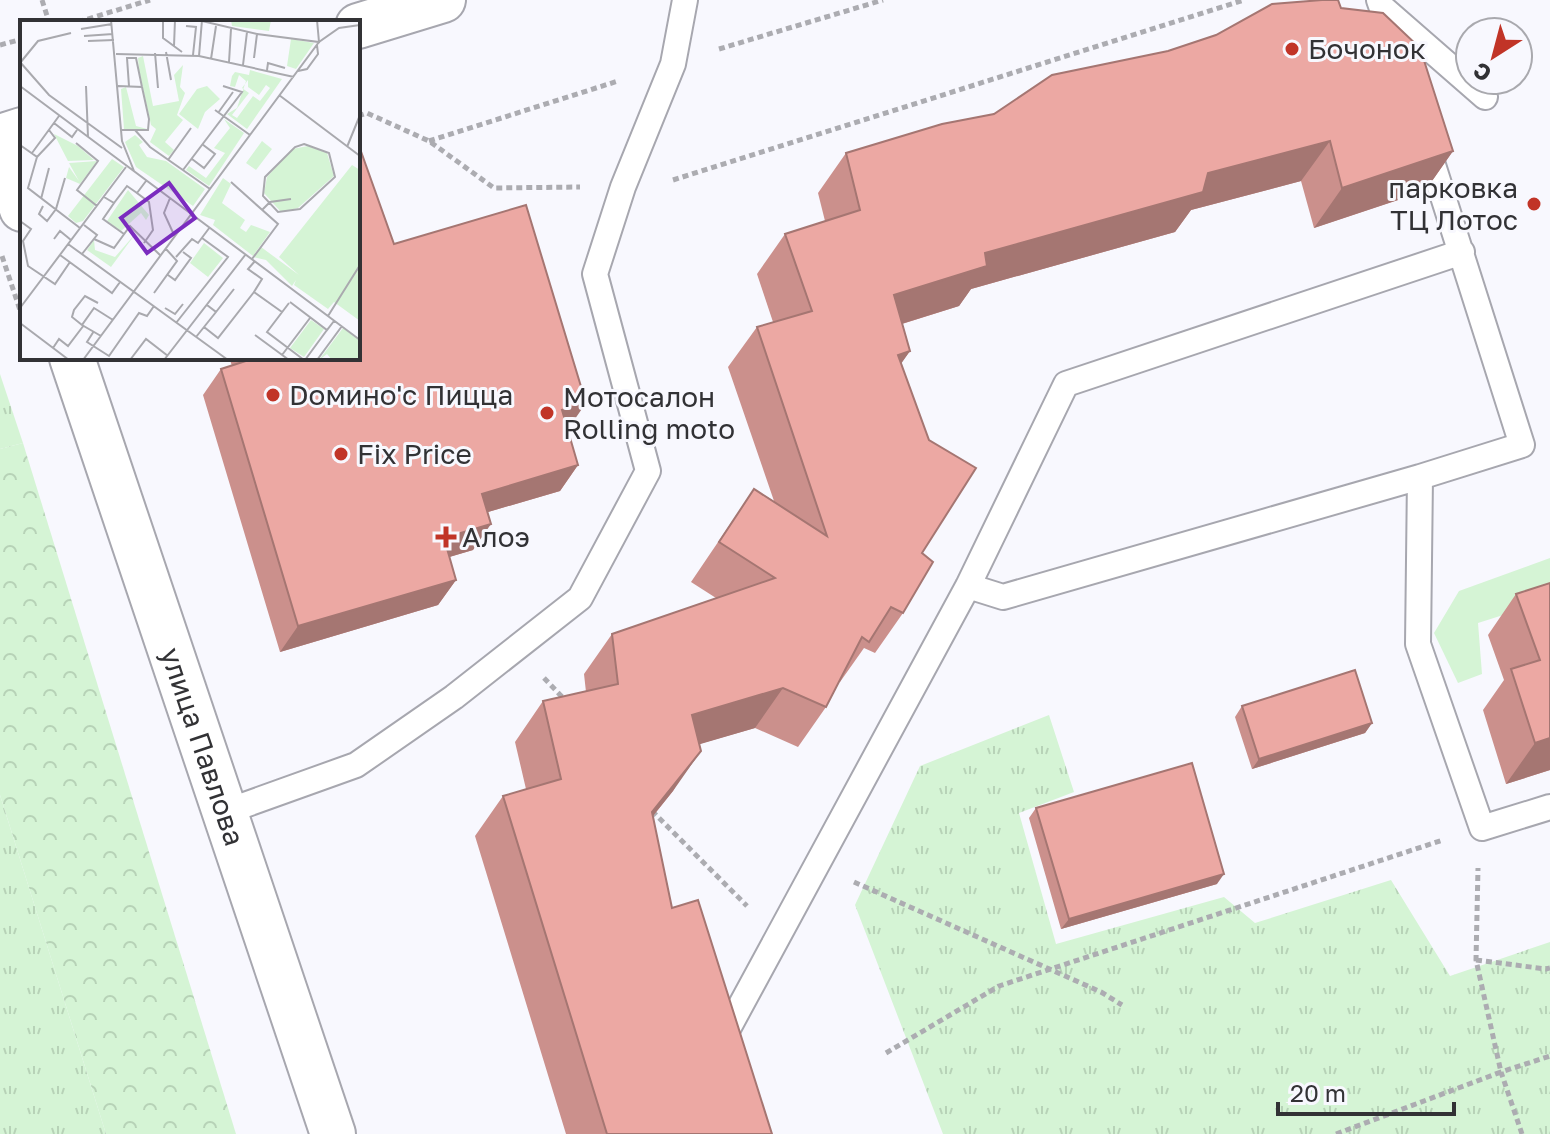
<svg xmlns="http://www.w3.org/2000/svg" width="1550" height="1134" font-family="'Golos Text',sans-serif">
<defs>
<pattern id="forest-crowns" width="20" height="18" patternUnits="userSpaceOnUse" patternTransform="scale(2)"><rect width="20" height="18" fill="#d5f4d5"/><path d="M2 6a3 3 0 1 1 6 0M12 15a3 3 0 1 1 6 0" fill="none" stroke="#b7d2b7"/></pattern>
<pattern id="park-tufts" width="24" height="20" patternUnits="userSpaceOnUse" patternTransform="scale(2)"><rect width="24" height="20" fill="#d5f4d5"/><path d="M3 7l-1-3M5 7V3M7 7l1-3M15 17l-1-3M17 17v-4M19 17l1-3" fill="none" stroke="#b7d2b7"/></pattern>
</defs>
<rect width="100%" height="100%" fill="#f8f8fe"/>
<!-- grass -->
<path fill="#d5f4d5" d="M1550,558V600L1478,623L1482,674L1458,683L1434,633L1459,591Z"/>
<!-- forest -->
<path fill="url(#forest-crowns)" d="M23,443L236,1134H106L0,795V449Z"/>
<!-- park -->
<path fill="url(#park-tufts)" d="M0,374L23,443L0,449Z
M1049,715L1074,792L1019,813L1056,944L1224,897L1255,923L1391,880L1450,976L1550,942V1134H943L855,905L920,766Z
M0,795L106,1134H0Z"/>
<g fill="none" stroke-linecap="round" stroke-linejoin="round">
<defs>
<path id="service" d="M1379,0L1394,43
M1384,9L1485,97
M1426,143L1522,445L1420,477L1418,644L1482,828L1550,807
M968,586L1003,597L1420,477
M225,812L356,765L454,697L580,598L648,471L595,274L623,187L673,64L685,0
M725,1044L723,1038L968,586L1066,384L1462,252"/>
<g id="minor">
<path d="M0,145L22,209"/>
<path id="s1" d="M72,358L333,1134"/>
</g>
<path id="secondary" d="M358,26L443,0
M0,137L22,130"/>
</defs>
<!-- service casing -->
<use href="#service" stroke="#a7a7af" stroke-width="28"/>
<!-- minor casing -->
<use href="#minor" stroke="#a7a7af" stroke-width="48"/>
<!-- secondary casing -->
<use href="#secondary" stroke="#a7a7af" stroke-width="48"/>
<!-- path -->
<path stroke="#acacb1" stroke-width="5" stroke-dasharray="6 4" stroke-linecap="butt" d="M42,0L49,22
M78,22L150,0
M0,45L22,39
M719,49L883,0
M358,116L367,113L429,141L494,188L580,187
M429,141L618,81
M673,180L1244,0
M2,256L22,316
M544,678L565,700
M652,811L747,906
M854,882L1101,992L1122,1005
M1476,960L1546,969L1550,968
M886,1053L999,986L1443,840
M1336,1134L1501,1072L1476,960L1478,868
M1522,1134L1501,1072L1550,1056"/>
<!-- service -->
<use href="#service" stroke="#fff" stroke-width="24"/>
<!-- minor -->
<use href="#minor" stroke="#fff" stroke-width="44"/>
<!-- secondary -->
<use href="#secondary" stroke="#fff" stroke-width="44"/>
</g>
<!-- wall -->
<path fill="#cb908c" d="M1341,8L1453,151L1425,191L1314,228L1301,181L1191,210L1175,232L971,289L959,306L902,324L910,351L901,363L922,553L903,613L875,653L864,648L840,682H839L826,707L798,747L755,728L699,744L673,791L653,816L672,908L772,1134H566L475,836L503,796L526,789L515,742L543,701L586,692L584,674L612,634L716,598L691,582L754,489L774,501L728,367L757,327L773,322L757,274L785,234L825,221L818,193L846,153L994,114L1168,51Z
M394,244L568,429L578,465L560,491L488,512L473,550L449,557L456,580L438,605L280,652L203,395L221,369L232,366L230,360L231,358H358Z
M1550,583V770L1506,784L1483,710L1504,680L1488,635L1516,594Z
M1242,706L1372,723L1365,733L1252,769L1235,717Z
M1036,808L1217,884L1061,929L1029,818Z"/>
<!-- shaded-wall -->
<path fill="#a57672" d="M1330,141L1301,181L1191,210L1175,232L971,289L959,306L866,335L894,295L985,253L1208,173Z
M1453,151L1425,191L1314,228L1342,188Z
M910,351L882,391L898,355Z
M586,403L568,429L562,410Z
M578,465L560,491L464,519L482,494Z
M491,524L473,550L426,564L444,538Z
M456,580L438,605L280,652L298,626Z
M783,688L755,728L663,755L692,715Z
M1372,723L1365,733L1252,769L1259,759Z
M1550,738V770L1506,784L1535,743Z
M701,751L673,791L624,852L652,812Z
M1224,874L1217,884L1061,929L1069,919Z"/>
<!-- building -->
<path fill="#eca8a3" stroke="#a57672" stroke-width="2" d="M1322,0H1338L1341,8L1383,13L1420,48L1453,151L1342,188L1330,141L1208,173L1203,192L985,253L987,266L894,295L910,351L898,355L929,440L976,468L922,553L933,562L903,613L891,607L869,642L862,637L826,707L783,688L692,715L701,751L652,812L672,908L698,900L772,1134H607L503,796L561,779L543,701L618,684L612,634L775,578L719,542L754,489L827,536L757,327L812,311L785,234L860,210L846,153L942,124L994,114L1052,75L1168,51L1216,35L1272,4Z
M358,143L394,244L526,205L586,403L562,410L578,465L482,494L491,524L444,538L456,580L298,626L221,369L255,358H358Z
M1550,583V738L1535,743L1511,669L1540,660L1516,594Z
M1355,670L1372,723L1259,759L1242,706Z
M1192,763L1224,874L1069,919L1036,808Z"/>
<!-- markers -->
<g fill="#c13427" stroke="#f8f8fe" stroke-width="3">
<circle cx="1292" cy="49" r="8"/>
<circle cx="1534" cy="204" r="8"/>
<circle cx="273" cy="395" r="8"/>
<circle cx="547" cy="413" r="8"/>
<circle cx="341" cy="454" r="8"/>
<path d="M442 525h8v8h8v8h-8v8h-8v-8h-8v-8h8z"/>
</g>
<g text-anchor="middle" stroke-width="6" stroke-linejoin="round" paint-order="stroke">
<!-- poi labels -->
<g font-size="28" fill="#323235" stroke="#f8f8fe" text-anchor="start">
<text x="1308" y="59">Бочонок</text>
<text x="1518" y="198" text-anchor="end">парковка<tspan x="1518" dy="32">ТЦ Лотос</tspan></text>
<text x="289" y="405">Doмино'с Пицца</text>
<text x="563" y="407">Мотосалон<tspan x="563" dy="32">Rolling moto</tspan></text>
<text x="357" y="464">Fix Price</text>
<text x="462" y="547">Алоэ</text>
</g>
<!-- street labels -->
<g font-size="28" fill="#323235" stroke="#f8f8fe">
<text dy="10" stroke="none"><textPath href="#s1" startOffset="410">улица Павлова</textPath></text>
</g>
</g>
<!-- overview -->
<g transform="translate(20 20)">
<rect width="340" height="340" fill="#f8f8fe"/>
<path d="M211,0H251L249,11L212,6ZM34,114L58,126L74,140L48,141ZM242,121L252,129L236,150L226,143ZM288,126L307,133L314,156L278,188L261,192L244,173L247,157L272,129ZM77,141L60,164L46,158L49,147L59,161L49,143ZM116,213L91,247L67,230L74,220L75,230L95,237Z" fill="#d5f4d5"/>
<path d="M271,19L294,23L276,49L267,46ZM123,36L133,86L159,81L154,55L163,45L160,67L165,73L157,95L163,100L145,122L154,130L149,136L130,122L136,109L131,105L119,50L118,38ZM204,99L224,113L189,166L166,150L169,146L186,158L205,133L194,128L210,108Z" fill="#d5f4d5"/>
<path d="M230,50L262,59L227,109L207,94L217,88L226,61L219,55L215,67L210,66L212,56L215,52L229,55ZM228,60V67L239,75L246,65L250,68L240,81L233,76L217,98L212,95L229,73L222,68ZM187,66L200,79L185,92L178,109L159,94L177,69ZM106,67L116,106L127,109H104L101,69ZM115,115L123,122L119,125L127,137L146,141L185,169L173,186L116,147L105,122ZM92,139L104,147L63,201L56,203L48,196ZM332,145L340,150V301L314,282L308,289L274,265L276,260L272,266L246,240L233,237L241,227L279,255L259,237ZM203,158L211,164L202,183L225,200L220,208L226,212L231,205L250,212L233,236L193,205L195,200L180,195ZM108,170L129,195L126,200L121,193L101,211L87,201ZM184,223L203,238L188,257L170,243ZM291,300L304,309L284,337L270,328ZM323,308L340,321V335L336,340H312L307,334L299,340Z" fill="#d5f4d5" fill-rule="evenodd"/>
<path fill="none" stroke="#a9a9ae" stroke-width="2" d="M91,0L102,121L114,151M143,0V18L162,32M182,1L237,14L234,38M166,6L176,7L173,35M61,9L92,4M237,14L299,22L297,0M64,16L93,14M68,21L94,20M154,26L155,0M146,32L151,60M135,33L138,68M96,34L179,36L274,57M179,36L182,0M191,39L196,6M0,42L29,75L102,128M209,42L211,9M0,43L18,21L51,13M223,45L227,12M247,50L248,43L265,48M278,51L287,49L298,34L297,25M0,66L340,320M66,66L68,117M98,66L122,67L129,99L128,110H101M109,66L107,38H116L122,67M259,75L340,136M195,90L230,115M198,93L213,72M34,103L52,117L57,110M115,110L130,127L190,169M56,123L78,141L57,170L77,186M284,124L309,133L315,157L280,189L258,192L243,176L245,157L275,127ZM0,125L17,137L8,168L60,208M327,127L340,95M12,133L39,96M17,137L35,118L29,110M172,139L184,148L195,134L182,124M148,140L171,108M163,150L222,72L203,66M211,162L258,204L232,239M84,177L94,183L83,199L104,214M150,178L144,193L155,217M21,179L29,148M94,183L107,166L117,173M23,186L19,194L27,201L36,189L45,158M242,190L250,182L271,179M0,201L11,209L3,221L8,246L35,264L50,242M34,219L40,211L51,220M74,219L94,228L110,206L141,236M124,223L133,210L129,182L117,173L126,161M48,224L208,340M62,234L77,215L64,205M40,235L92,273L100,262M156,237L172,219L178,223L190,207M235,241L228,249L242,259L234,272L262,292M148,255L155,260L171,238L163,232M134,273L157,241L146,229M270,282L307,310L314,301M269,283L247,312L284,340M0,288L106,147M145,288L155,294L163,284M196,292L214,269M308,296L340,245M0,303L49,340M156,303L208,237L182,218M62,305L52,297L54,290L65,276L78,283M184,307L198,318L234,272M74,311L67,322L89,336L119,293L127,296L134,286M235,315L269,340M81,316L62,305L74,288L93,300M176,317L196,292L187,285M33,328L39,319L48,326L64,305M262,335L290,298M63,340L299,22L319,8L340,5M110,340L126,319L148,336M144,340L226,234M285,340L307,310M297,340L322,306"/>
<path fill="#7b2cbf" fill-opacity="0.15" stroke="#7b2cbf" stroke-width="4" d="M149,163L175,198L127,233L101,198Z"/>
<rect width="340" height="340" fill="none" stroke="#323235" stroke-width="4"/>
</g>
<!-- north arrow -->
<g transform="translate(1494 56) rotate(216)"><circle r="38" fill="#f8f8fe" stroke="#a9a9ae" stroke-width="2"/>
<path d="M0-6L14 30L0 20L-14 30Z" fill="#c13427"/>
<text y="-12" font-size="22" font-weight="bold" text-anchor="middle" fill="#323235">С</text>
</g>
<!-- scale -->
<path d="M1278 1102v12h176v-12" fill="none" stroke="#323235" stroke-width="4"/>
<text x="1290" y="1102" font-size="24" fill="#323235" stroke="#f8f8fe" stroke-width="6" paint-order="stroke">20 m</text>
</svg>
